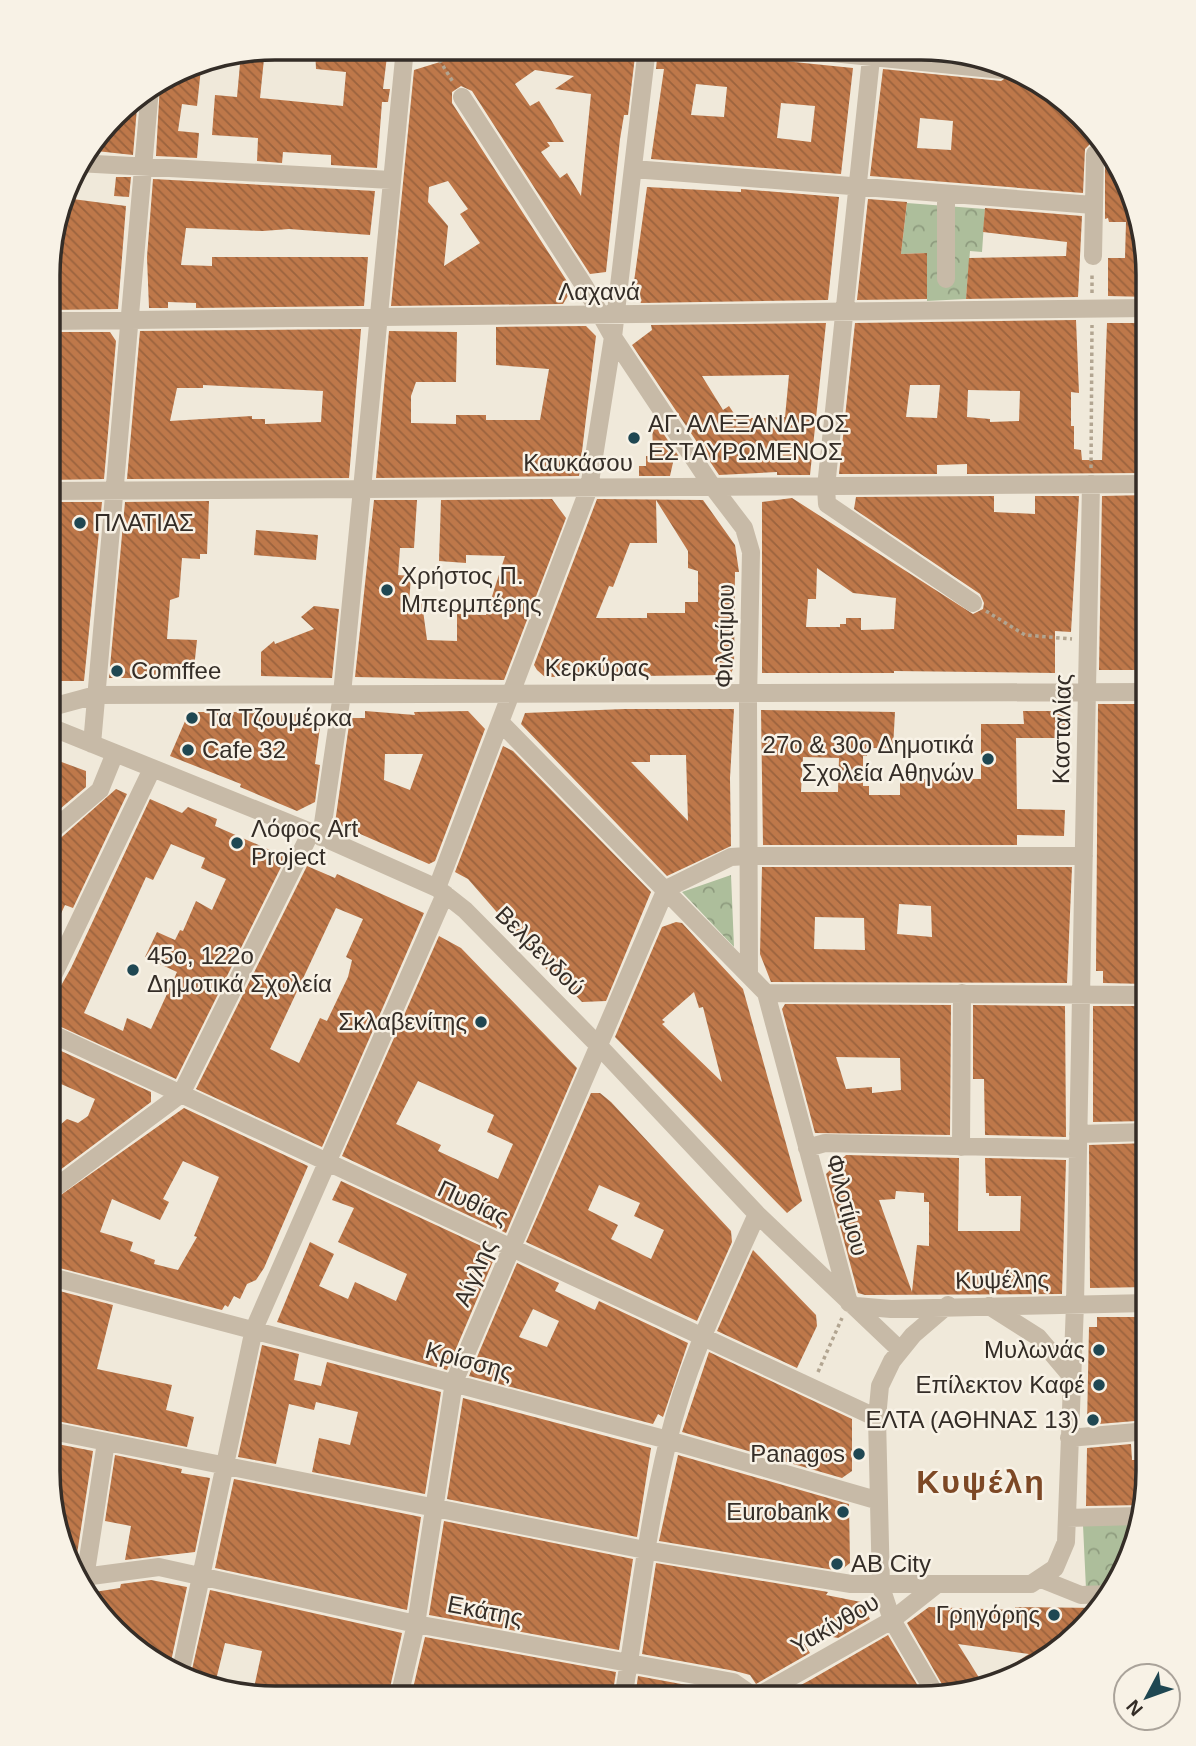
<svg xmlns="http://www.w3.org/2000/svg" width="1196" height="1746" font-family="Helvetica,sans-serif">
<defs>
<pattern id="forest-crowns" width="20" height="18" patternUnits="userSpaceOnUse" patternTransform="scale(1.75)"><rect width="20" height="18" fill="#adbe9b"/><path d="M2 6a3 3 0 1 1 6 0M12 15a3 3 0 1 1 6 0" fill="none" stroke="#8e9b7e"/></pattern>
<pattern id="building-back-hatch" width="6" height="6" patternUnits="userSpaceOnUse" patternTransform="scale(1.75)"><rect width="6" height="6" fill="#be784a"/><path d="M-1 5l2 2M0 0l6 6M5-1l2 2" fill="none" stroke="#9b633e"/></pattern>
</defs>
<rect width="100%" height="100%" fill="#f0e9da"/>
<!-- forest -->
<path fill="url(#forest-crowns)" d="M907,203L985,209L982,252L970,251L966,299L927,301V253L901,254Z
M731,875L734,947L682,892Z
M1136,1522L1113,1589H1086L1083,1525Z"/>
<!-- building -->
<path fill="url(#building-back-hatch)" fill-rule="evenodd" d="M315,47L388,48L383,89H390L388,102H382L377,168L331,165V155L283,152L282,163L257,161L258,138L212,135L215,95L237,97L241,53L265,49L260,98L343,106L346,72L316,69Z
M446,48H636L628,115H624L620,139L606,272L590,274L472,91L461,86L452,92V103L572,289L563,304L391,306L414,70L453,58ZM535,70L574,76L555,89L591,94L581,196L567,173L560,178L541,152L550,146L547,142H564L551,120L539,101L530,106L515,84ZM448,181L468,209L460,214L480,243L444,266L448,226L428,202L429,187Z
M658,48L853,68L841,174L651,159L664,69H656ZM696,84L727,87L724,117L691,115ZM781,103L815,106L811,142L777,138Z
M202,59L197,106L182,104L178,131L199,133L197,158L156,156L160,83Z
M883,69L1001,81L1012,74L1059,94L1100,144H1090L1085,149L1083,193L870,176ZM920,118L953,121L951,150L917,148Z
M138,96L133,155L87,150L125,103Z
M1105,150L1125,175L1149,275V297L1108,296V258H1125L1126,222H1109L1108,218L1105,219Z
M116,177H131L129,197L114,196Z
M153,179L375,191L370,235L289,229L263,231L186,228L181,265L212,266V257H368L364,306L196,308V303L168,302V308H149L147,257Z
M647,187L741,192V189L839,197L828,300L641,303L633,289Z
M65,198L126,206L118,309L49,310V245Z
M868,199L907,202L901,254L927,253V299L857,300Z
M985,208L1082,216L1078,297L966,299L969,258L1066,256L1067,242L983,232Z
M1076,320L1079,393L1071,392V426H1074V449L1081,450L1082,460H1102L1107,323H1149V351H1138L1139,379L1149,382V473L967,474V464L937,465V474H839L855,323ZM910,385H940L937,418L906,417ZM968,390L1020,391L1019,421L990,422V419L967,417Z
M826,323L810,475H777V472L719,475L632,345L652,330L651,325ZM789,375L785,417L765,418H737L729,406L723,410L702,376Z
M586,326L596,336L579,476L376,478L389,331L457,332L456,382H416L411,396V423L456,424V415H486V420H540L549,369L496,365V327Z
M361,329L349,478L127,479L140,331ZM203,385L323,391L321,422L265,424V419H252V416L170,421L177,388H203Z
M49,332H110L116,341L104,479L49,480Z
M652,417L680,458H674L670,476H639V466H646V456H653Z
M1149,495V670H1099L1102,496Z
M994,496V512L1035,514V496H1079L1071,632L1055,631V673L894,671V673H762V502L792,498L973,614L983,609L984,603L980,594L854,509L856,497ZM817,568L853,593L896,598L894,629L861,630V618H846V624H840V627H806L808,599H816Z
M552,499L566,518L504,680L355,677L374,500H417L414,548H400L398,575L411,576L409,604L422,603L427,640L457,641V614L486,615L505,556L466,555V563L439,561L441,500Z
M597,499L703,500L735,545L739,572H735L734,667L730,675L545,677L537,670L534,665ZM656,500L688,551V568L698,571V602H685V613H647V618H596L609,586L613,587L630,543H657Z
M209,501L207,554H200V559L182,558L179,597L170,600L167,639L197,640L193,678H109L125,502Z
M50,502H102L84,681H49Z
M256,530L318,535L316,560L254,555Z
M314,606L339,609L332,678L261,676V652L274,641L275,644L314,629L301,617Z
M1098,704H1149L1148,984L1103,983V971H1096Z
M624,709H734L730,778L731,846L667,876L521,724L525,713ZM650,755H686L688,821L631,762H650Z
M761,710L895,712L893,748H867V756H863V786H869V795H900V779H981V724H1024L1023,711H1065V738H1016L1017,809L1065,810L1064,836L1017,835V845H763ZM803,757L839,758L838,792H801Z
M365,711L415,715L414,712L468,711L485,729L435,861L429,864L335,823L350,718H365ZM385,754H423L410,790L384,780Z
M189,712H280L315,717L320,727L315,764L320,765L315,802L297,811L240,787L241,784L170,756Z
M503,746L513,751L651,892L606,1001L582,1002L550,968L548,971L468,879L455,872Z
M48,757L86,771V787L48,819Z
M116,789L127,794L73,908L65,905L48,941V845L55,843Z
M150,799L182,813L188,807L217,819L215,826L286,857L176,1079L48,1021V997L58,991L71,968ZM171,844L205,858L201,868L226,879L212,910L196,901L183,931L180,930L175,940L157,932L145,957L177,972L151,1029L127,1018L123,1031L84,1013L146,877L153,880Z
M307,866L335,878L337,874L424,913L322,1147L196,1089ZM336,908L363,919L346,957L352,960L348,977L327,1021L320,1018L299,1063L270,1049Z
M762,867H1072L1067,983L771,982L760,954ZM899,904L931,906L932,937L897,934ZM815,917L864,918L865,950L814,949Z
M676,922L682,923L743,989L802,1201L787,1213L615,1037L662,927ZM694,992L699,1008L703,1007L722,1082L662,1024L665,1022L662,1020Z
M439,936L461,948L577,1068L506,1233L342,1156ZM418,1081L494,1115L487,1132L513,1144L498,1179L438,1151L441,1145L396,1124Z
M785,1004L951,1005L950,1135L815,1133L782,1009ZM836,1057L900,1058L901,1090L872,1093V1087L846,1089Z
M973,1005L1065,1006L1066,1137L985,1135L984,1079H973Z
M1093,1006H1148V1121L1093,1122Z
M48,1045L151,1092V1102L48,1179V1135L67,1119L78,1123L88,1116L95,1099L61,1084L48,1112Z
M591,1093H600L611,1102L731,1231L732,1242L697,1321L526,1242ZM599,1185L640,1203L634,1216L664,1230L651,1259L611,1239L618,1225L588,1210Z
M184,1108L308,1166L264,1268L256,1280L247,1284L240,1299L234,1296L228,1307L225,1305L222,1310L48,1265V1244L53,1226L48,1218V1204ZM183,1161L219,1177L194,1236L197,1237L178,1270L154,1264L155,1260L130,1251L133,1242L100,1232L112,1199L160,1220L169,1202L163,1199Z
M1148,1143V1185H1137L1138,1242H1148V1287L1090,1288L1089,1145Z
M846,1155L959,1158L958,1231H1020L1021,1196H989V1193H986L985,1158L1066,1160L1062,1294L865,1295L858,1293L826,1174ZM896,1191L924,1193V1202H929V1246L917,1245L912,1292L879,1200L895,1199Z
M341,1181L492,1251L494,1259L447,1370L277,1322L310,1242L334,1254L319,1286L348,1299L355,1282L396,1301L407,1274L338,1242L354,1208L332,1200Z
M753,1250L816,1315L817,1326L797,1368L717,1331Z
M517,1263L559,1283L555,1291L595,1310L599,1301L688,1343L663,1417L658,1414L653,1424L469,1376ZM533,1309L559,1321L547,1347L519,1337Z
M48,1288L113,1305L97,1369L172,1385L166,1410L194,1417L187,1447L47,1419Z
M1097,1317H1148L1147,1420L1087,1425L1089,1327H1097Z
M262,1345L299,1354L294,1380L321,1386L327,1362L441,1392L425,1494L312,1472L319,1438L350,1445L358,1412L316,1402L314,1410L289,1404L276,1464L238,1457Z
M709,1352L852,1419V1471L842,1478L682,1432Z
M463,1398L651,1448L637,1537L447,1499Z
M47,1442L93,1451L75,1567L70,1569L47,1471Z
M1131,1444L1132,1460H1148V1486L1142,1505L1086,1506L1087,1448Z
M115,1455L182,1469L181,1473L210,1478L195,1552L125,1560L131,1526L105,1521Z
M678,1455L849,1504L850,1563L840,1571L659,1541Z
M234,1479L421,1517L407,1610L215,1568Z
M444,1521L633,1559L619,1650L429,1615Z
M656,1563L828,1592L826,1595L861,1602L870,1619L838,1638L816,1634V1637L797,1632L810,1653L756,1684L750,1675L735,1671L642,1654Z
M151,1580L187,1587L170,1666L137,1652L88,1593L120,1588L121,1584Z
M210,1590L402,1633L388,1697H252L262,1651L225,1643L215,1684L191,1674Z
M929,1607L1015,1610V1607L1098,1608L1021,1675L987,1681L1029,1654L958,1644L983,1684L947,1693L907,1623Z
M888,1635L925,1698H777L812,1679Z
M425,1637L616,1672L612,1698L411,1697Z
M638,1676L708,1689L706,1698H635Z"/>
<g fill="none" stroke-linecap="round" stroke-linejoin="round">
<!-- path -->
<path stroke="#b2a591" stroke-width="3.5" stroke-dasharray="3.5 3.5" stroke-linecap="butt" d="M432,48L453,82
M1092,293V273
M1091,468L1092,325
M986,611L1025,635L1072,639
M818,1372L842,1318"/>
<!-- minor -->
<path stroke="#c7baa7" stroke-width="18" d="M792,49L1002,70
M872,49L826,487L827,504L973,603
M462,97L585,287L613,337L712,486L744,528L751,552L748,700L749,975
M77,163L391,180
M633,169L1093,205
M1093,256L1095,154
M946,279V195
M49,321L1149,308
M49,491L1149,484
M48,708L96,695L1149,692
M501,723L766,993L849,1303
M48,726L311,832L437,888L465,910L598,1045L757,1214L900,1350
M92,744L150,89
M48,834L100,790L115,753
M321,837L342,694L405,48
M437,888L589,488L613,337L647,48
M48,986L152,769
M766,993L1148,995
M48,1032L877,1418
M1078,1134L1148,1132
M961,1147L962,993
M807,1148L825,1143L1078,1149
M48,1193L181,1094L311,832
M48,1276L668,1440L876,1500
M856,1306L891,1309L1148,1303
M989,1306L1038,1337L1071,1376
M47,1430L645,1550L851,1584H1031L1055,1568L1066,1542L1075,1304L1091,484
M1069,1438L1148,1431
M1067,1518L1138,1516
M76,1578L159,1567L416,1624L733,1682L756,1698
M85,1578L106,1442
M1041,1579L1081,1595L1111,1594
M181,1670L254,1329L445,894
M936,1695L892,1620L881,1587L877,1418L880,1386L892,1361L913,1335L948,1305
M399,1697L416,1624L454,1382L666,889L731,857L747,856H1084
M623,1698C638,1612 647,1526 668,1441C687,1362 724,1288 757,1214
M754,1698L892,1620L935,1586"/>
</g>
<!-- markers -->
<g fill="#1f4752" stroke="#f8f2e6" stroke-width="2.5">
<circle cx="634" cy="438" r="7"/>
<circle cx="80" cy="523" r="7"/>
<circle cx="387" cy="590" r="7"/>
<circle cx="117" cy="671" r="7"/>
<circle cx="192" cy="718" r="7"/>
<circle cx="188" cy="750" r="7"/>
<circle cx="988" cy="759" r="7"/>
<circle cx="237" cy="843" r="7"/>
<circle cx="133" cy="970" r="7"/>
<circle cx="481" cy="1022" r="7"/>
<circle cx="1099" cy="1350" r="7"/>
<circle cx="1099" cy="1385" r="7"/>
<circle cx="1093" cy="1420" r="7"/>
<circle cx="859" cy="1454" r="7"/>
<circle cx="843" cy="1512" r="7"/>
<circle cx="837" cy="1564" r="7"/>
<circle cx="1054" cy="1615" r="7"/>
</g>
<g text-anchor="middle" stroke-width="5" stroke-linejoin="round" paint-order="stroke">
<!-- street labels -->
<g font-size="24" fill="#342d27" stroke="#f8f2e6">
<text x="599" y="300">Λαχανά</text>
<text x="578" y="471">Καυκάσου</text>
<text transform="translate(725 636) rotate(-89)" y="8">Φιλοτίμου</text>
<text x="597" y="676">Κερκύρας</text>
<text transform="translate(1062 729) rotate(-89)" y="8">Κασταλίας</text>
<text transform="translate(540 951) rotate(45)" y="8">Βελβενδού</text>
<text transform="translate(473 1203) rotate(25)" y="8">Πυθίας</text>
<text transform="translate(847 1205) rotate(75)" y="8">Φιλοτίμου</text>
<text transform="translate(475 1273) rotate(-66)" y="8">Αίγλης</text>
<text transform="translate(1002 1280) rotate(-1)" y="8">Κυψέλης</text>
<text transform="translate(469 1361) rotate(15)" y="8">Κρίσσης</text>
<text transform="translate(485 1611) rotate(11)" y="8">Εκάτης</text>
<text transform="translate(835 1624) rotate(-30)" y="8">Υακίνθου</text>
</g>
<!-- poi labels -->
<g font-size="24" fill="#342d27" stroke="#f8f2e6" text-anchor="start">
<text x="648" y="432">ΑΓ. ΑΛΕΞΑΝΔΡΟΣ<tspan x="648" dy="28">ΕΣΤΑΥΡΩΜΕΝΟΣ</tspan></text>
<text x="94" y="531">ΠΛΑΤΙΑΣ</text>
<text x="401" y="584">Χρήστος Π.<tspan x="401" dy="28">Μπερμπέρης</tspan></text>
<text x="131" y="679">Comffee</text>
<text x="206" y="726">Τα Τζουμέρκα</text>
<text x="974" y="753" text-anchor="end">27ο &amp; 30ο Δημοτικά<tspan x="974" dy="28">Σχολεία Αθηνών</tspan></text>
<text x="202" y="758">Cafe 32</text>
<text x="251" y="837">Λόφος Art<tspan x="251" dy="28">Project</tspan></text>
<text x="147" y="964">45ο, 122ο<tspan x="147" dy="28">Δημοτικά Σχολεία</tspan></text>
<text x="467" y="1030" text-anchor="end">Σκλαβενίτης</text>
<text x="1085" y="1358" text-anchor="end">Μυλωνάς</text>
<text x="1085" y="1393" text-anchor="end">Επίλεκτον Καφέ</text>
<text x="1079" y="1428" text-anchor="end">ΕΛΤΑ (ΑΘΗΝΑΣ 13)</text>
<text x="845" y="1462" text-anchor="end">Panagos</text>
<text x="829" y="1520" text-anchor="end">Eurobank</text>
<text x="851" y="1572">AB City</text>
<text x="1040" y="1623" text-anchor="end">Γρηγόρης</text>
</g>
<!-- district labels -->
<g font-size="32" font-weight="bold" letter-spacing="2" fill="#7d4825" stroke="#f8f2e6">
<text x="981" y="1493">Κυψέλη</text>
</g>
</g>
<!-- crop -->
<path d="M0 0H1196V1746H0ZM275 60H921A215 215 0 0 1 1136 275V1471A215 215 0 0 1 921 1686H275A215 215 0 0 1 60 1471V275A215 215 0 0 1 275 60Z" fill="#f8f2e6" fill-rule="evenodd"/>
<path fill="none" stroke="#342d27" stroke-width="3.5" d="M275 60H921A215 215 0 0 1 1136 275V1471A215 215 0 0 1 921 1686H275A215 215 0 0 1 60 1471V275A215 215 0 0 1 275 60Z"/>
<!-- north arrow -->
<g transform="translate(1147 1697) rotate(229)"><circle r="33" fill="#f8f2e6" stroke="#aaa39a" stroke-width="2"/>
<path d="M0-5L12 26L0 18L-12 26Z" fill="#1f4752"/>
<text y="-10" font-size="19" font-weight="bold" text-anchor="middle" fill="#342d27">N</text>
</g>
</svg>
